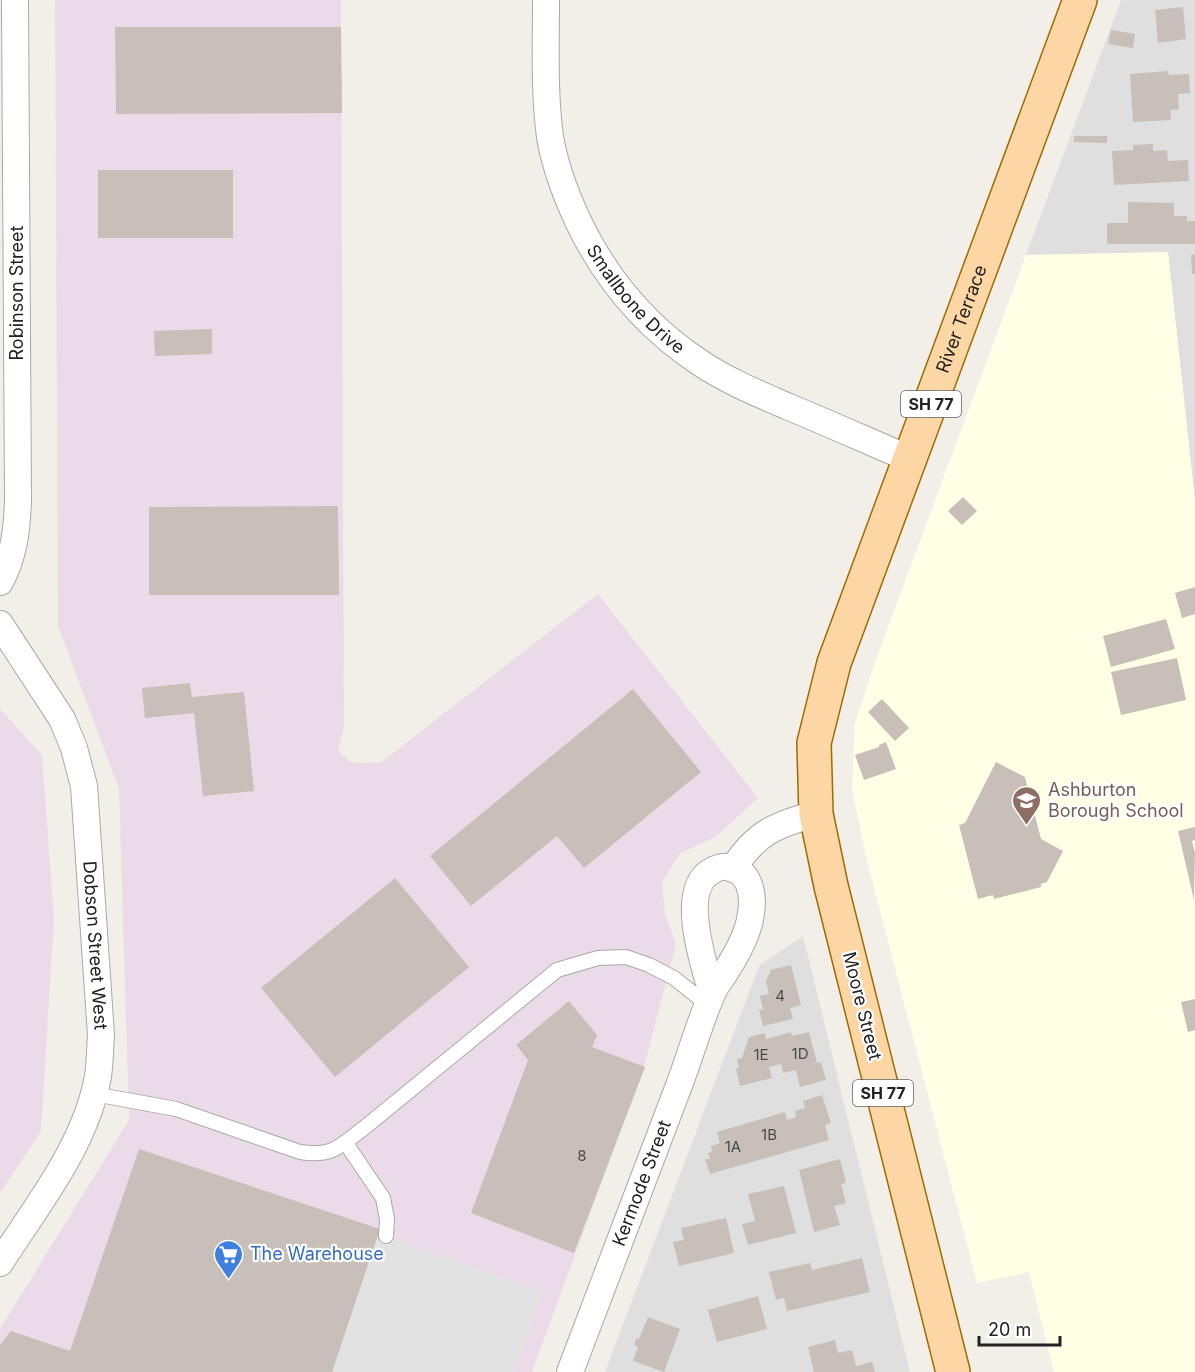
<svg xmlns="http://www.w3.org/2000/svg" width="1195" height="1372" font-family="Inter,sans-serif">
<rect width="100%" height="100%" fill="#f2efe9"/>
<!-- residential -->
<path fill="#e0dfdf" d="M1121,0H1195V501L1168,253L1026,255Z
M803,936L910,1372H605L759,966Z"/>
<!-- industrial -->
<path fill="#ebdbe8" d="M55,0H341L344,727L338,750L350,762L380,763L598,594L758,798L714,838L680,853L662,883L665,914L676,944L644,1067L532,1372H0V1329L129,1120L119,789L58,626Z
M0,709L42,755L54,919L41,1131L0,1193Z"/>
<!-- education -->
<path fill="#ffffe5" d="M1168,252L1195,501V1372H1054L1029,1272L977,1283L867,861L852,790L855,723L874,665L1026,255Z"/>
<!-- parking -->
<path fill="#e2e2e2" d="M368,1230L543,1292L515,1372H318Z"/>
<!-- building -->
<path fill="#c7bfb8" d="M1183,7L1186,39L1158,43L1155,10Z
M115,27H341L342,113L116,114Z
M1111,30L1135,34L1133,48L1108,44Z
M1168,71L1169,75L1189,74L1190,93L1178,94L1179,109L1170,110L1171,120L1133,122L1130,74Z
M1074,136H1107V143L1074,142Z
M1153,144V151L1167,150L1168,161L1188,160L1189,181L1114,185L1112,151L1133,150V145Z
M98,170H233V238H98Z
M1128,202L1174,203V216H1187V221H1195V244H1107V223H1128Z
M1195,254V274H1192L1191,255Z
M212,329V354L155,356L154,331Z
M963,497L977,511L962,525L948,511Z
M338,506L339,595H149V507Z
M1195,587V614L1182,618L1175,593Z
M1166,619L1175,649L1111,667L1103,636Z
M1177,658L1186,700L1121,715L1111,672Z
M190,683L192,697L244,692L254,791L203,796L194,713L145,718L142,688Z
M633,689L701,772L584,868L557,836L471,906L430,856Z
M882,699L909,728L895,741L868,712Z
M886,742L896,769L864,780L855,755L879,747V745Z
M996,762L1025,777L1041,839L1063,851L1047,882L1041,884V887L994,899L993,895L978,899L959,825L965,823Z
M1195,827V840L1192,841L1195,853L1194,900L1178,831Z
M395,878L469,967L335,1077L261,988Z
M791,965L801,1005L790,1008L793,1019L763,1026L759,1010L763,1009L760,996L769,994L766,981L771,970Z
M1195,999V1030L1188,1032L1181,1002Z
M569,1001L597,1035L592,1047L645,1067L574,1253L471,1213L528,1060L516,1045Z
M791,1032L792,1036L809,1032L817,1063L821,1062L826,1080L800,1087L796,1070L783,1073L781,1064L769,1067L772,1078L740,1086L736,1068H739L737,1059L742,1058L749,1037L765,1033L766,1039Z
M822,1095L831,1123L825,1125L829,1140L710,1174L705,1159H710L708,1153L712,1152L711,1146L720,1143L717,1132L785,1112L787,1120L796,1117L795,1111L805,1108L803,1101Z
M139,1149L380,1229L332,1372H0V1345L11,1331L70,1351Z
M840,1159L846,1183L841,1184L846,1203L834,1206L840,1225L814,1232L799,1170Z
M784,1186L796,1233L748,1245L742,1224L755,1221L748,1194Z
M726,1218L734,1253L679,1266L673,1242L684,1240L681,1228Z
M862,1258L870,1292L787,1311L784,1298L776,1300L769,1272L810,1263L812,1270Z
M758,1296L767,1329L717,1342L708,1310Z
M648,1317L680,1329L664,1372L633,1361L638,1347L634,1345L637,1338L639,1339Z
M835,1340L838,1353L852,1350L856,1366L872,1362L875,1372H814L808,1347Z"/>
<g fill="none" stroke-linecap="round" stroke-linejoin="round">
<defs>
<path id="service" d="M94,1094L176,1109L300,1152C333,1157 338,1147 364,1128L557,970L598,958L626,957L649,965L674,978L708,1005
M345,1142L383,1198L387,1219L386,1236"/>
<g id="minor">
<path id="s1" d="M546,0C546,45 544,92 550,137C556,171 569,204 585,235C612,286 651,330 699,362C727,381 759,394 789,407C830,424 870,442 910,459"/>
<path d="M0,582C14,556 17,530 18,500L15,0"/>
<path id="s2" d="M0,624L62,719L74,748L84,786L101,1035C100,1048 100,1063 98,1076C86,1145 37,1205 0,1263"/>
<path d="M733,869C755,833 777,824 816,814"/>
<path id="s3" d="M570,1372C606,1277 642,1183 678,1088C690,1057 699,1024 712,994C715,986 722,978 726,971C737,954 749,933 751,913C754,894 750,870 727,867C721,866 715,869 710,872C679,891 704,966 712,993"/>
</g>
<g id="primary">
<path id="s4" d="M953,1372L831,886L816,814L814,743L834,663L1080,0"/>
</g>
</defs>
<!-- service casing -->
<use href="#service" stroke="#a9a9a9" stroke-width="16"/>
<!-- minor casing -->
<use href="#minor" stroke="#a9a9a9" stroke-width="28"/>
<!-- primary casing -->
<use href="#primary" stroke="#a06b00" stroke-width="36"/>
<!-- service -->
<use href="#service" stroke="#fff" stroke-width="14"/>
<!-- minor -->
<use href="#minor" stroke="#fff" stroke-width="26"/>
<!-- primary -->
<use href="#primary" stroke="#fcd6a4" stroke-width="33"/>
</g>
<!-- icons -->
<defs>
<symbol id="school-pin" viewBox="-11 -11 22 30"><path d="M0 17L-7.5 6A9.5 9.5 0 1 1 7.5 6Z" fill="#8d6e63" stroke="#fff"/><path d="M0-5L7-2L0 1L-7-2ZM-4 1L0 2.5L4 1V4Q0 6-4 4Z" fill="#fff"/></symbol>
<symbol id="supermarket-pin" viewBox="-11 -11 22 30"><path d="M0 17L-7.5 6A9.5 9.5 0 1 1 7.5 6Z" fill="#3f7fe0" stroke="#fff"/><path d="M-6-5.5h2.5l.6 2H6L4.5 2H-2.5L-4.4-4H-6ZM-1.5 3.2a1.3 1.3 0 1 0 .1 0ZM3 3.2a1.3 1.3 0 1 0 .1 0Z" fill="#fff"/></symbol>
</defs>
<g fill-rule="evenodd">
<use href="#school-pin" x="1010" y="784" width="33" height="45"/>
<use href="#supermarket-pin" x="212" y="1238" width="33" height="45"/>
</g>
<g text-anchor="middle" stroke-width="4.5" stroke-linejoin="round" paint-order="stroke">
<!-- number labels -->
<g font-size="15" fill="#4b4948">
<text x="780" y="1001">4</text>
<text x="800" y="1059">1D</text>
<text x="761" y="1060">1E</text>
<text x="769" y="1140">1B</text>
<text x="733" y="1152">1A</text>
<text x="582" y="1161">8</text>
</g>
<!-- shield labels -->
<g fill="#fff" stroke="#646464" stroke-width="1.5">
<rect x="901" y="391" width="60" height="26" rx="4.5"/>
<rect x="853" y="1080" width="60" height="26" rx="4.5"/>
</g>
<g font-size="16" font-weight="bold" fill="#222">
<text x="931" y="410">SH 77</text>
<text x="883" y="1099">SH 77</text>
</g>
<!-- street labels -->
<g font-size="18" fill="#222" stroke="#fff">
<text transform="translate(17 293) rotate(-90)" y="6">Robinson Street</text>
<text dy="6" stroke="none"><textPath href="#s1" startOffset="324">Smallbone Drive</textPath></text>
<text dy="6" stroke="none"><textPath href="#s4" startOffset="1095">River Terrace</textPath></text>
<text dy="6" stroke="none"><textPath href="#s2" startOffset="344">Dobson Street West</textPath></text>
<text transform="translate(862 1006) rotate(76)" y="6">Moore Street</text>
<text dy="6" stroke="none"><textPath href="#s3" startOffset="202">Kermode Street</textPath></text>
</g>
<!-- education labels -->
<g font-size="18" fill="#785e54" stroke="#fff" text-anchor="start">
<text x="1048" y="796">Ashburton<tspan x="1048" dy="21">Borough School</tspan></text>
</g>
<!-- shop labels -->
<g font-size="18" fill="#366cbe" stroke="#fff" text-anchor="start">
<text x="250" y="1260">The Warehouse</text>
</g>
</g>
<!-- scale -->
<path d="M979 1336v9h81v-9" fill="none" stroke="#222222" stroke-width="3"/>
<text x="988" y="1336" font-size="18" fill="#222222" stroke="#ffffff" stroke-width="4.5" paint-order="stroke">20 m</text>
</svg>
